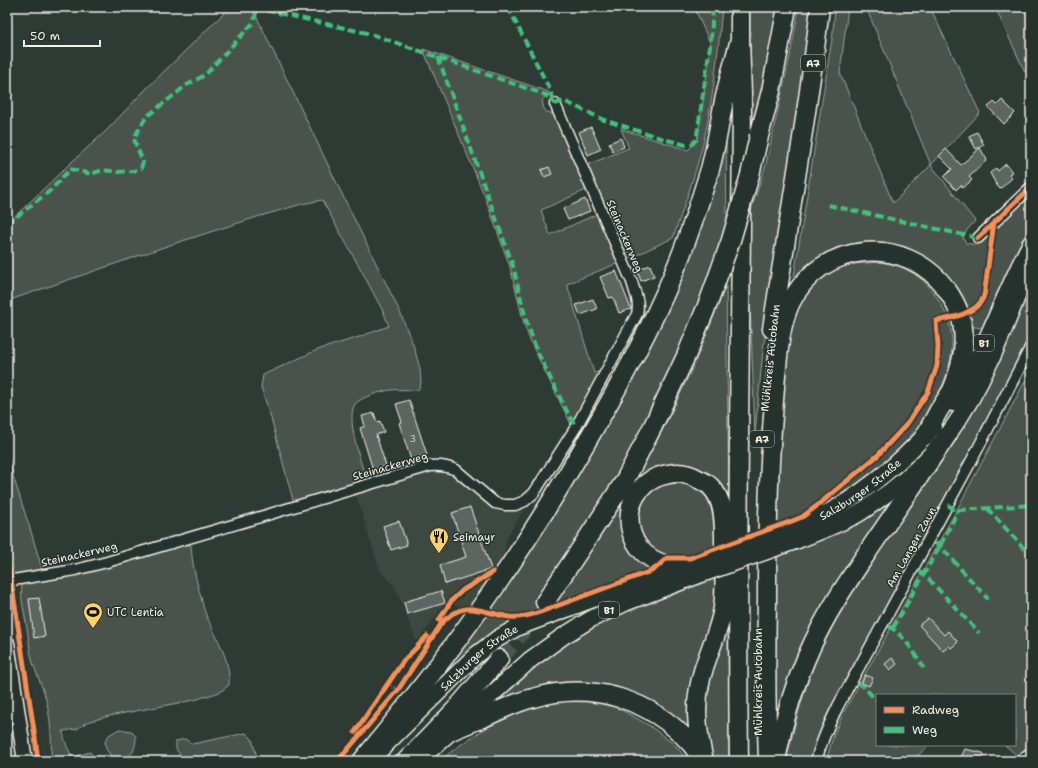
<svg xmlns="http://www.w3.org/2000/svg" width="1038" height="768" font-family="'Shantell Sans',sans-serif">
<rect width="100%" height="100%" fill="#2e3b34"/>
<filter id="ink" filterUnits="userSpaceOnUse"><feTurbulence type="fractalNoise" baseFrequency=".025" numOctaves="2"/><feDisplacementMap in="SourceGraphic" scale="8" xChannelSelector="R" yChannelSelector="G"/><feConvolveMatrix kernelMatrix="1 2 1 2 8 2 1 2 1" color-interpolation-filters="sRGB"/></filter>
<g filter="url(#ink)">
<!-- built -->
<path fill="#3c4841" d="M427,470L449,471L471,487L481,498L490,506L498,508L532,499L519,517L507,537L503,560L467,611L456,605L448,604L443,606L417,643L395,586L380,571L355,492Z"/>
<!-- green -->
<path fill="#48524c" stroke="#9ea29a" d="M233,7H252L342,194L400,312L414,347L420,369L421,384L418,390C409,390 399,389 391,390C382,391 362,397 356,403C344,416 362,464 366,480L294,504L271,418L261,387L263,375L317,350L359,337L389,326L384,313L360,268L322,200L302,204L257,217L170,245L7,301V224L63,170L106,131L142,93L227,10Z
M694,7H722C718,55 713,102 702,148C694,179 683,209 673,238L628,259L587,165L629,148L621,129L688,150L697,141L711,45Z
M750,7H782L754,130L750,128Z
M799,7H813L779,237L763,350L755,433L747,223L766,164L790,56Z
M835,7H848L840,73L893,203L931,165L866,7H930L980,113L931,165L975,221L967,230L963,238L966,243L976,245L983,241L1031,194V226L993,301L982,328L968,326L964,310L888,247L799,278L794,276L833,33Z
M995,7H1031V73L1028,69L1025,72Z
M423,49L546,91L550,93L549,95L546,96L542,101L544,109L547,112C552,113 555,116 558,120L586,190L541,210L550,235L597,214L618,263L567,284L594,373L602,371L571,424L531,343L524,324L510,267L485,197Z
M726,130L727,235L699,307L625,466L584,535L528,615L492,638L407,717L636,368Z
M882,262C890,264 899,266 906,269C924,278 935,292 944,310C977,374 900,458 851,490C841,497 825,507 814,512C802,517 789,520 777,525L776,460L788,342L798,306L816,282L836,269L853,264Z
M1031,280V334L991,413L876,625L844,682L822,726L811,761H786C796,720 807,677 825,639C832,626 839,614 846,601Z
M726,284L729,506L712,477L696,467L676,464L651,470L631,488L624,512L650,567L647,571L601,587L545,609C558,592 573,576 585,559C644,474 691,381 726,284Z
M1031,370V761H1023L1005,745H1015V695H877V745H930L911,761H826L834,734L845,710L955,513Z
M7,450L14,479L32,535L42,569L14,574L7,527Z
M670,483H683L691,484L704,492L713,502L719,545C707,549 694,556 681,556C655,557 637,542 639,515C639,510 641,502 644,498C650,489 661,486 670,483Z
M903,490L856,561L775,736V557Z
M181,545H191C192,563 196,580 201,597C202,603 204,609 206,615C216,637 231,660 229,685L220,692L194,700L109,716L87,722L77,729L63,731C64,740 67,749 73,757L90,752L97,761H51C52,742 51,722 47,703C44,689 37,676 33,663C29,650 29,636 26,623C24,609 20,599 22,584L26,581Z
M718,577L719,589L694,739L606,688L469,720L535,666L572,636L617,613L664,596Z
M728,609L729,761H710L704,734L706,684Z
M569,700L596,702L618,708L650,726L676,746L688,761H440C465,739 509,712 542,704C550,702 560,701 569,700Z
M119,729L131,731L136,737C135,755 130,760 112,757L106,749L105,741L109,735Z
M246,733L252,739L258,761H177L180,755L176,749V741L185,739L192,744Z"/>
<!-- building -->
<path fill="#5c655e" stroke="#f4f1e8" d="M1002,100L1015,113L1004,124L988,107L994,102L997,105Z
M591,127L601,149L588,155L579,132Z
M977,132L984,145L976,149L969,136Z
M621,138L624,147L613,152L609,143Z
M980,148L987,160L969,177L972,180L963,188L961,185L956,190L944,177L952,169L939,156L946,149L961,165Z
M1006,164L1012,172L1009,174L1012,178L1000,189L996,184L990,173L996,168L998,171Z
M549,167L552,174L544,177L541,170Z
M585,199L590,211L568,220L563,209Z
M650,265L654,276L641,281L637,270Z
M616,271L631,309L619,313L613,297L609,298L600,277Z
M593,299L597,309L580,315L576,305Z
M409,400L427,455L411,460L399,423L402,422L396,404Z
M374,413L377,422L380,421L384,432L376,435L386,466L373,470L360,428L365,426L362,416Z
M470,507L491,569L445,584L440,565L466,557L452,513Z
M399,521L407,545L391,550L383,526Z
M441,591L445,603L407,614L404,602Z
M39,598L45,636L34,638L29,599Z
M928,618L944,635L948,631L958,642L951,648L949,646L943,651L919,625Z
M892,658L897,664L890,670L885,664Z
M865,675L873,678L869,686L862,683Z
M965,749L983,753L989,761H959Z"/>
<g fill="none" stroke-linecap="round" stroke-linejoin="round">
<!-- highway-tunnel -->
<path stroke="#4c564f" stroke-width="18" stroke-dasharray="18 9" stroke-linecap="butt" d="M499,659L545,602"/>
<defs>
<path id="street" d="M978,238L1031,187
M7,581L75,570L107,562L260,517L430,466C440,465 447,466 456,470L495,503L505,505H515L525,501L534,493L576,427L637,314C640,302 635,293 632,282L555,104
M816,761C821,742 829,724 838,706L974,456L1031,346
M1020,761L1031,752"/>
<path id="secondary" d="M7,643L25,761"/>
<g id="primary">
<path d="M953,403C985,353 1003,295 1031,243"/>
<path id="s1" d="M795,528C803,525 811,522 818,518C862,496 900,463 933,427"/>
<path d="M795,541C816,533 836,525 856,515C868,508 878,500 889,492C910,476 933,454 949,433C987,381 1008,319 1031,260"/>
<path id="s2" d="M377,753L476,655L497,639L518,627L601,596L687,567"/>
<path d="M418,761L530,660L562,637L591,619L627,602L696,576"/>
</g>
<path id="highway" d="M759,136L771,91L787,7
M772,329C788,221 808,115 820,7
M692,565C684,566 675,567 668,565C616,554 617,482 669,474C678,472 689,474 698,479C702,481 707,483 711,487C723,499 724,519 724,535C724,558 726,586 723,608C719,634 705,657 700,683C694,709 698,735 704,761
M545,602L583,545L624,482L653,426L686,356L709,301
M451,731C462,726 473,722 485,717C501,710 516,702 533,698C591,681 651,699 691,744C695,749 698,754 701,759
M362,761C403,711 444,660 481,607C522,550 559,490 594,429C626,374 658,315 681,255C692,227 701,198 710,169C717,144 720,117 726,92C730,75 735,57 740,40
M406,761L455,710L499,659
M739,761C736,539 741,316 742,94L740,40V7
M768,761C766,707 766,653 767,599C767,538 768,477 773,416C774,400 775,383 777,367C779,346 781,324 790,304C819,241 906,233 947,290C960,308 966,328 963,351C961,364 957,378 952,390C948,397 943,404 939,410C934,419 930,427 925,436
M776,761C783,721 795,682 812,645C828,610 851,577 873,544C898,508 923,471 948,434"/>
</defs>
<!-- street casing -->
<use href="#street" stroke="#f4f1e8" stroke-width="13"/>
<!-- secondary casing -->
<use href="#secondary" stroke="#f4f1e8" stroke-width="17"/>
<!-- primary casing -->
<use href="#primary" stroke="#f4f1e8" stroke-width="19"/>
<!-- highway casing -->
<use href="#highway" stroke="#f4f1e8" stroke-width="21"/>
<!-- path -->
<path stroke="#f4f1e8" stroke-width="2" stroke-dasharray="4 3" stroke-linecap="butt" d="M388,684L398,690"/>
<!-- street -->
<use href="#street" stroke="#26332d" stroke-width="10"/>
<!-- secondary -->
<use href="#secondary" stroke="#26332d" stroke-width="14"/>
<!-- primary -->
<use href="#primary" stroke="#26332d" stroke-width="16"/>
<!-- highway -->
<use href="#highway" stroke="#26332d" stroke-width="18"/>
<defs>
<path id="primary-bridge" d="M697,563L795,528
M696,576L795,541"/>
<path id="highway-bridge" d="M709,301L731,240L750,175L759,136"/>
</defs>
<!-- primary-bridge casing -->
<use href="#primary-bridge" stroke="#f4f1e8" stroke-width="19" stroke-linecap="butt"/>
<!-- highway-bridge casing -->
<use href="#highway-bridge" stroke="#f4f1e8" stroke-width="21" stroke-linecap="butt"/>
<!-- primary-bridge -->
<use href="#primary-bridge" stroke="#26332d" stroke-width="16"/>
<!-- highway-bridge -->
<use href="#highway-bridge" stroke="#26332d" stroke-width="18"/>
<!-- quiet -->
<path stroke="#40c37c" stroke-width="4" stroke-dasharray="8 4" stroke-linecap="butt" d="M508,7L550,90L554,102
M438,57L513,266L526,320L537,351L564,406L576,427
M1031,66V67
M555,104L564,101L604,120L664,139L686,145L692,144L696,140L697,135L711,39L713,7
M828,205L978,238
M7,224L51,190L70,169L91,174L103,170L118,172L134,171L141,168L143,162L135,142L134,138L146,117L187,85L205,75L253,23L256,13V7L269,11L371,34L546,95L555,104
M948,505L954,509L961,510L1031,505
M987,508L1031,556
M935,543L940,546L988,599
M919,571L926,576L979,633
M889,626C904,636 915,653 924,668
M893,628L940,546L959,509
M858,683L862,685L877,701
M7,726L12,761"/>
<defs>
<path id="cycleway" d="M978,238L1031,187
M7,554L35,737L38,761
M439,620L452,600L463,590L493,572
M355,732L404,660L415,649L427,636
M337,761L349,748L398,690L441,624C465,597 481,613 510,617C521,618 532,615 543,611L651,571L656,568L667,558H690L792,521L802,517L818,505L877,456L907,424L928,392L937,366L938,346L936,321C951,318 976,314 983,298C984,296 985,292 985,289L994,222"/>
</defs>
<!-- cycleway casing -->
<use href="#cycleway" stroke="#26332d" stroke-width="8"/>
<!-- cycleway -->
<use href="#cycleway" stroke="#f78f57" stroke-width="5"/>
</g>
</g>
<!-- icons -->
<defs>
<symbol id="restaurant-pin" viewBox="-11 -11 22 30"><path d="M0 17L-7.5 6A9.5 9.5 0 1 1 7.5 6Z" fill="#ffd166" stroke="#26332d"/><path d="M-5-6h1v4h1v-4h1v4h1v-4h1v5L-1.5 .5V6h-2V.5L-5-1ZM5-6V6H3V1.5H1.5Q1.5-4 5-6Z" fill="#111"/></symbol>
<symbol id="stadium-pin" viewBox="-11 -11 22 30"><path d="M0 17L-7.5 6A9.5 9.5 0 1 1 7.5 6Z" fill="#ffd166" stroke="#26332d"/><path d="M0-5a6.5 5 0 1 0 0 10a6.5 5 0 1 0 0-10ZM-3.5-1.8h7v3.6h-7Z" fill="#111"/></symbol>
</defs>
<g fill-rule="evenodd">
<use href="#restaurant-pin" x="428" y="526" width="22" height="30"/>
<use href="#stadium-pin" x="82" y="601" width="22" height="30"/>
</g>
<g text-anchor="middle" stroke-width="3" stroke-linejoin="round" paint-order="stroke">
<!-- number labels -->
<g font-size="9" fill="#cecec6">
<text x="413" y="442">3</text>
</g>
<!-- shield labels -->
<g fill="#26332d" stroke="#b6b8b0" stroke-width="1">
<rect x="801" y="55" width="24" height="16" rx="3"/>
<rect x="974" y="335" width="20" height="16" rx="3"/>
<rect x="750" y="431" width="24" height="16" rx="3"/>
<rect x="599" y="602" width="20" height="16" rx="3"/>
</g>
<g font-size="10" font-weight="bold" fill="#f4f1e8">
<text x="813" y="67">A7</text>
<text x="984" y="347">B1</text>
<text x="762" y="443">A7</text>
<text x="609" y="614">B1</text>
</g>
<!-- street labels -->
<g font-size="11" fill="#f4f1e8" stroke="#26332d">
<text transform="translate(625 236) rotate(67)" y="4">Steinackerweg</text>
<text transform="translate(770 358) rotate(-84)" y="4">Mühlkreis Autobahn</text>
<text transform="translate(390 466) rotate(-16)" y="4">Steinackerweg</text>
<text dy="4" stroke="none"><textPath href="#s1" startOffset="76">Salzburger Straße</textPath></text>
<text transform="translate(911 547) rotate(-61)" y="4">Am Langen Zaun</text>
<text transform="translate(79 554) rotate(-13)" y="4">Steinackerweg</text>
<text dy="4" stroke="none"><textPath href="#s2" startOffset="140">Salzburger Straße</textPath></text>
<text transform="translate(758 682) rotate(-90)" y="4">Mühlkreis Autobahn</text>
</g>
<!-- poi labels -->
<g font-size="11" fill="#f4f1e8" stroke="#26332d" text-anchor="start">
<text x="453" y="541">Seimayr</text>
<text x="107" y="616">UTC Lentia</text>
</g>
</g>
<!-- margin -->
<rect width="1038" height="768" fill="none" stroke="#26332d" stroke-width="24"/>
<rect x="12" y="12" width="1014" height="744" fill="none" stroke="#f4f1e8" stroke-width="1.5" filter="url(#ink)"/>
<!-- legend -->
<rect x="876" y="694" width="140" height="52" fill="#26332d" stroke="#787f78"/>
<rect x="884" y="707" width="20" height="6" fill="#f78f57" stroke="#787f78"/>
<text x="912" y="714" font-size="12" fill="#f4f1e8">Radweg</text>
<rect x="884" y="727" width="20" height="6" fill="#40c37c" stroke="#787f78"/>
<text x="912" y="734" font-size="12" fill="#f4f1e8">Weg</text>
<!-- scale -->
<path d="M24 40v6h76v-6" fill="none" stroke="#f4f1e8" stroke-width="2"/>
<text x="30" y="40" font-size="12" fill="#f4f1e8" stroke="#26332d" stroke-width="3" paint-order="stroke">50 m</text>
</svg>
